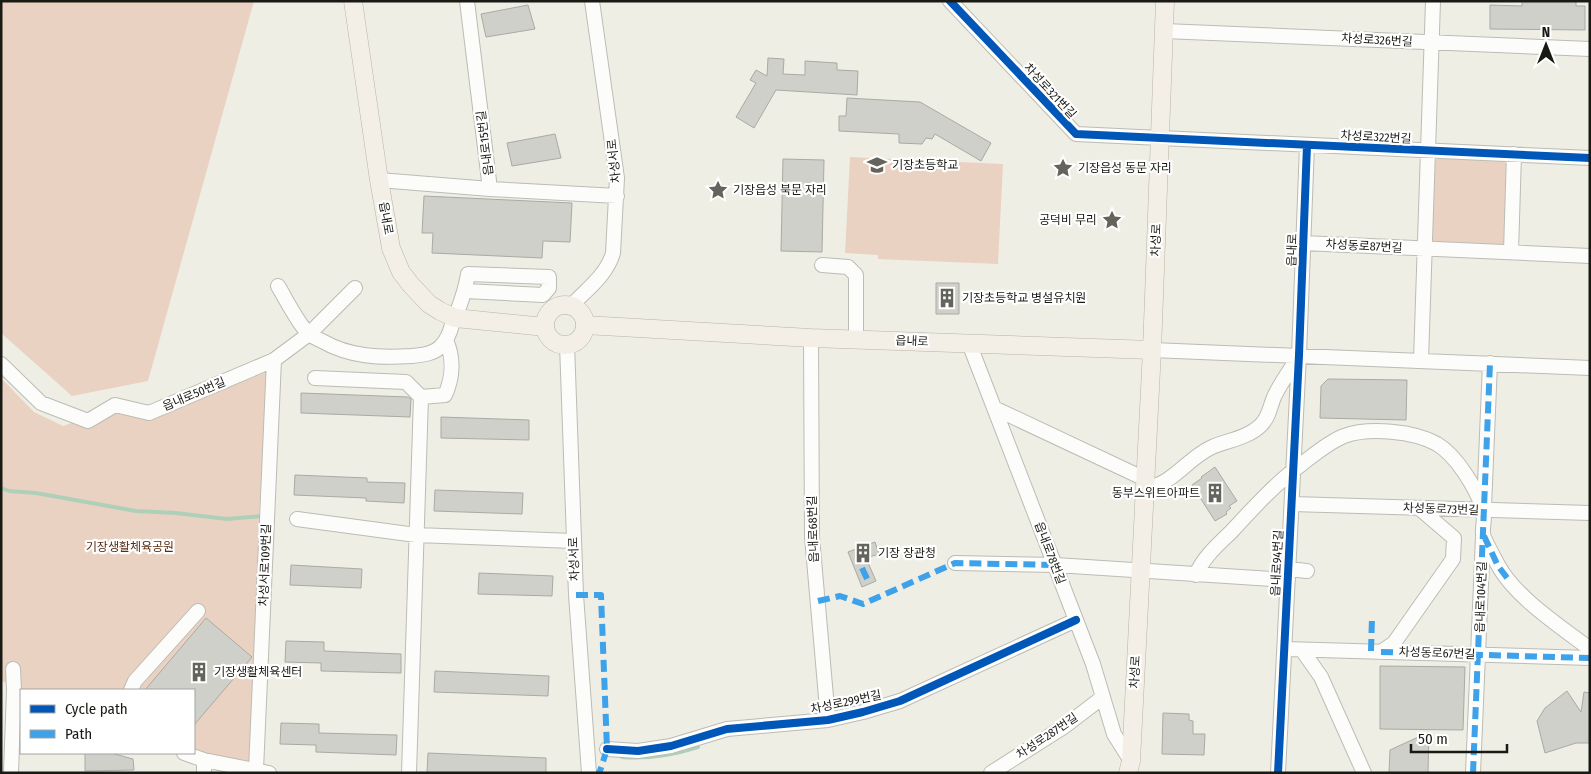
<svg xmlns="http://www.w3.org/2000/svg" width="1591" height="774" font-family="'Fira Sans Condensed','Noto Sans KR',sans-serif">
<rect width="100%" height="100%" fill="#eeeee5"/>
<!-- green -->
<path fill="#ead2c2" d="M1,1H254L148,381L72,396L1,333Z
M850,157L1003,164L998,264L878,259V255L845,253Z
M1440,157L1502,159L1509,166L1506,242L1499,247L1438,246L1429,237L1432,163Z
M268,372L259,515L256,657L249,763L203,753L194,748V690H26L1,681V378L34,412L63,426L106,411L142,419Z"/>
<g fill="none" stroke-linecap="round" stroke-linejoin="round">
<!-- stream -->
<path stroke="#aed0b9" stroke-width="4" d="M1,488L9,491L36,493L136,511L176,513L227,519L262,516
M622,757C648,759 673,755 698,747"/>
</g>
<!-- building -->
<path fill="#cfd0ca" stroke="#a9aaa4" d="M1522,1H1576V6H1585V30L1490,29V5L1522,6Z
M528,5L535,29L486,37L481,14Z
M768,58L784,59L783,74L805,75V61L837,63V70L858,71L857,95L776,90L754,128L736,117L756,83L750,80L756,70L767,76Z
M847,98L920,102L991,143L981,161L935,134L932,139L926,138L922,144L899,143V134L839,131V116H846Z
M555,134L561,158L512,166L507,143Z
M783,159L824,160L822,252L781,251Z
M424,196L572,203L570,242L543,241L542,258L432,253L433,233H422Z
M936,283H959V314H936Z
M1328,379L1407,380L1406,420L1320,418L1321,386Z
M301,393L408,397L411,399L410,417L301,413Z
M441,417L529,420V440L441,438Z
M1215,467L1237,501L1229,506L1231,508L1226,512L1227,514L1215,521L1192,485L1202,478L1201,477Z
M295,475L367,478V482L405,483L404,503L366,501V498L294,495Z
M435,490L523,493L522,514L434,511Z
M875,542L879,554L866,558L876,581L862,587L848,552Z
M291,565L362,569L361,588L290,585Z
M479,573L553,576L552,596L478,594Z
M206,618L252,657L194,725V690H145Z
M286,641L324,642V651L401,654V673L321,671V663L285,662Z
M1380,666L1465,667L1463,730L1380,729Z
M435,671L549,676L548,696L434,692Z
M1567,691L1581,712L1584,692L1590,693V743H1576L1545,753L1537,721L1545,708Z
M1163,713L1189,714V720L1193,721V734H1205L1204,755L1162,754Z
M281,723L319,724V733L397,735L396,755L316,752V745L280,744Z
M1429,732L1428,773H1389L1390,750Z
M85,753H111L133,759L134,770L85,771Z
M428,753L546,758V773H427Z"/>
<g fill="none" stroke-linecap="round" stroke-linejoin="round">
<defs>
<path id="minor" d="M467,1L490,189
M950,1L1076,134L1590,158
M1164,31L1590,49
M379,180L490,189L617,196
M1303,243L1590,256
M1511,252L1514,154
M822,265L848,267L856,275V339
M278,286C286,299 298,324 309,334C313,337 318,339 322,341C350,357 380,358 411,356C422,355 435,354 442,345C447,340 450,332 452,325C459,308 465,293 468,274L549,277V288L543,295L465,291
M571,306C586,290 607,275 613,253L617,178L592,1
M811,338L812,537L828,720
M969,343L1093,664L1114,734L1131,761
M567,344L576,595L589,773
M1152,350L1590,368
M1421,360L1433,1
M1,364L41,403L88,421L115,405L149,413L274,360L309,334L355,288
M315,378L406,382L421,397L445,395C453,378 454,358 446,340
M994,408L1145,479
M1145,488C1173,485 1186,459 1212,447C1228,440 1248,438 1261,425C1269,417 1270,407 1274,397C1280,384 1290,370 1298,358
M1292,504L1590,513
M1484,507L1490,363
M297,519L416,535L573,541
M955,563L1056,565L1288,580
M1288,569L1307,571
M1196,575C1203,557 1219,544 1232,531C1254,507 1277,482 1303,463C1316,453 1329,442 1344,436C1369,427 1414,431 1437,444C1457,456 1475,487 1483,508C1486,516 1482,526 1483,534C1484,540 1495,559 1498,565C1515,597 1561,627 1590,649
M1285,649L1590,658
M1302,650L1321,677L1364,773
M1381,652L1394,643L1453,559L1454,538L1419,508
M131,690L135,681L198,611
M607,749L638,751L671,746L727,729L828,720L863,712L900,701L1076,620
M184,753L204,760L269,773
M256,770L274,360
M11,773L14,690L13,669
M204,773V760
M409,773L421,397
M991,773L1065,726L1103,697
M1278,773L1299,355L1307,145
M1473,773L1483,536"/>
<path id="major" d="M353,1L379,180L391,248L401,272L411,285L429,304L440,311L455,318L545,327
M545 325a20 20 0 1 1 40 0a20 20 0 1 1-40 0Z
M585,325L811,338L1152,350
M1128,773L1131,761L1152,350L1165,1"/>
</defs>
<!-- minor casing -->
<use href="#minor" stroke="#bcbcb5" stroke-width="16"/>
<!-- major casing -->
<use href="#major" stroke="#bab3a3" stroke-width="19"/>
<!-- minor -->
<use href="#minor" stroke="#fcfcfb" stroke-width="14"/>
<!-- major -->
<use href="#major" stroke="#f3efe7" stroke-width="18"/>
<!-- quiet -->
<path stroke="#3da2ea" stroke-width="6" stroke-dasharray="12 6" stroke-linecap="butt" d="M1484,536L1498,566L1508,579
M862,568L869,583
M576,595H601L607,749L600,771L598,773
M818,601L840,596L863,604L955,563L1056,565
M1371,651L1372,618
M1381,652L1590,658
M1473,773L1490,363"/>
<defs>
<path id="cycleway" d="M950,1L1076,134L1590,158
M607,749L638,751L671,746L727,729L828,720L863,712L900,701L1076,620
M1278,773L1299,355L1307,145"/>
</defs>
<!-- cycleway casing -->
<use href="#cycleway" stroke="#fff" stroke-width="11"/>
<!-- cycleway -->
<use href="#cycleway" stroke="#0057b8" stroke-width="8"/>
</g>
<!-- icons -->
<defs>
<symbol id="school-bare" viewBox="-9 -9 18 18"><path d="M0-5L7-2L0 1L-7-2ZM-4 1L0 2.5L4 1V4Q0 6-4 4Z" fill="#64645d" stroke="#fff" stroke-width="2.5" paint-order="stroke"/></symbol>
<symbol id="sight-bare" viewBox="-9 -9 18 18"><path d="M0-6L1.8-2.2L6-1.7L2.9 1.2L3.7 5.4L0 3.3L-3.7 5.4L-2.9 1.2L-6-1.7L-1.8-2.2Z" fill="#64645d" stroke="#fff" stroke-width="2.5" paint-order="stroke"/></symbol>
<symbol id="building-bare" viewBox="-9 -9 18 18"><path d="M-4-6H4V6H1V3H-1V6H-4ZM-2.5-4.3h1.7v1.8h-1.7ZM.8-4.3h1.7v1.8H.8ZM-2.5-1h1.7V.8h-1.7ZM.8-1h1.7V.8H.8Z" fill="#64645d" stroke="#fff" stroke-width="2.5" paint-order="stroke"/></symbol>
</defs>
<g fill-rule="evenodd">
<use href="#school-bare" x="863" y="151" width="28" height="28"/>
<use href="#sight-bare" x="1049" y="154" width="28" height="28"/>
<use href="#sight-bare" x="704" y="176" width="28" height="28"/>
<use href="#sight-bare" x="1098" y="206" width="28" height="28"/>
<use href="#building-bare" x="933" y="284" width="28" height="28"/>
<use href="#building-bare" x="1201" y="479" width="28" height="28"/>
<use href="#building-bare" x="849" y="539" width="28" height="28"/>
<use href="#building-bare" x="185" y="658" width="28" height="28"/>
</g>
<g text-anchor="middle" stroke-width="4.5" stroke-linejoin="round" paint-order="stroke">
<!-- street labels -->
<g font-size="12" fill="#1a1a14" stroke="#fff">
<text transform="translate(1377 40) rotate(3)" y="4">차성로326번길</text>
<text transform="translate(1050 91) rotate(47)" y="4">차성로321번길</text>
<text transform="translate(1376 137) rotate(3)" y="4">차성로322번길</text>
<text transform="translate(485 143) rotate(-97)" y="4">읍내로15번길</text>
<text transform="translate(614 161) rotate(-96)" y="4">차성서로</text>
<text transform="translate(386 218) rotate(80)" y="4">읍내로</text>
<text transform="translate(1156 240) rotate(-88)" y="4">차성로</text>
<text transform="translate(1364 246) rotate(3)" y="4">차성동로87번길</text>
<text transform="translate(1292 250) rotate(-88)" y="4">읍내로</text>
<text transform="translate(912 341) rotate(2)" y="4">읍내로</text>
<text transform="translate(194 394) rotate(-23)" y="4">읍내로50번길</text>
<text transform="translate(1441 509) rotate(2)" y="4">차성동로73번길</text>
<text transform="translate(813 529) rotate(-92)" y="4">읍내로68번길</text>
<text transform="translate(1050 553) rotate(69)" y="4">읍내로78번길</text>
<text transform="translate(574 559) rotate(-92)" y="4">차성서로</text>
<text transform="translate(1277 563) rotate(-87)" y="4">읍내로94번길</text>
<text transform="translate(265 565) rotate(-88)" y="4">차성서로109번길</text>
<text transform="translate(1481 597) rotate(-88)" y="4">읍내로104번길</text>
<text transform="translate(1437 653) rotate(2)" y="4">차성동로67번길</text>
<text transform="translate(1135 672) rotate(-87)" y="4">차성로</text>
<text transform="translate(846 702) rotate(-12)" y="4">차성로299번길</text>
<text transform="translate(1047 736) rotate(-34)" y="4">차성로287번길</text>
</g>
<!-- poi labels -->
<g font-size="12" fill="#1a1a14" stroke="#fff" text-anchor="start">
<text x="892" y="169">기장초등학교</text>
<text x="1078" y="172">기장읍성 동문 자리</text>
<text x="733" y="194">기장읍성 북문 자리</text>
<text x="1097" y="224" text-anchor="end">공덕비 무리</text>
<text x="962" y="302">기장초등학교 병설유치원</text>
<text x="1200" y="497" text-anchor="end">동부스위트아파트</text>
<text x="878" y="557">기장 장관청</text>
<text x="214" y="676">기장생활체육센터</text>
</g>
<!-- park labels -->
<g font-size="12" fill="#592d10" stroke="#fff">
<text x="130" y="551">기장생활체육공원</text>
</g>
</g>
<!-- border -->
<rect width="1591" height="774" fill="none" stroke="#1a1a14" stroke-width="5"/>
<!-- legend -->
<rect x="20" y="689" width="175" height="65" fill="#ffffff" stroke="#a3a3a1"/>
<rect x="30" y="705" width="25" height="8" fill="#0057b8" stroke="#a3a3a1"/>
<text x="65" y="714" font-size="15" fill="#1a1a14">Cycle path</text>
<rect x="30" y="730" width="25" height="8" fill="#3da2ea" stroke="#a3a3a1"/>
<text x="65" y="739" font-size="15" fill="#1a1a14">Path</text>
<!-- north arrow -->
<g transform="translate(1546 45)" stroke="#ffffff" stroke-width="4" paint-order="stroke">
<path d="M0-4L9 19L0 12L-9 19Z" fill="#1a1a14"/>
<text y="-8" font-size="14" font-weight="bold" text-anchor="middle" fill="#1a1a14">N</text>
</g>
<!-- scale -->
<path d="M1411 744v8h96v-8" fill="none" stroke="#1a1a14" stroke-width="2.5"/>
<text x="1418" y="744" font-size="15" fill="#1a1a14" stroke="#ffffff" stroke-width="4" paint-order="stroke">50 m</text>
</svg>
